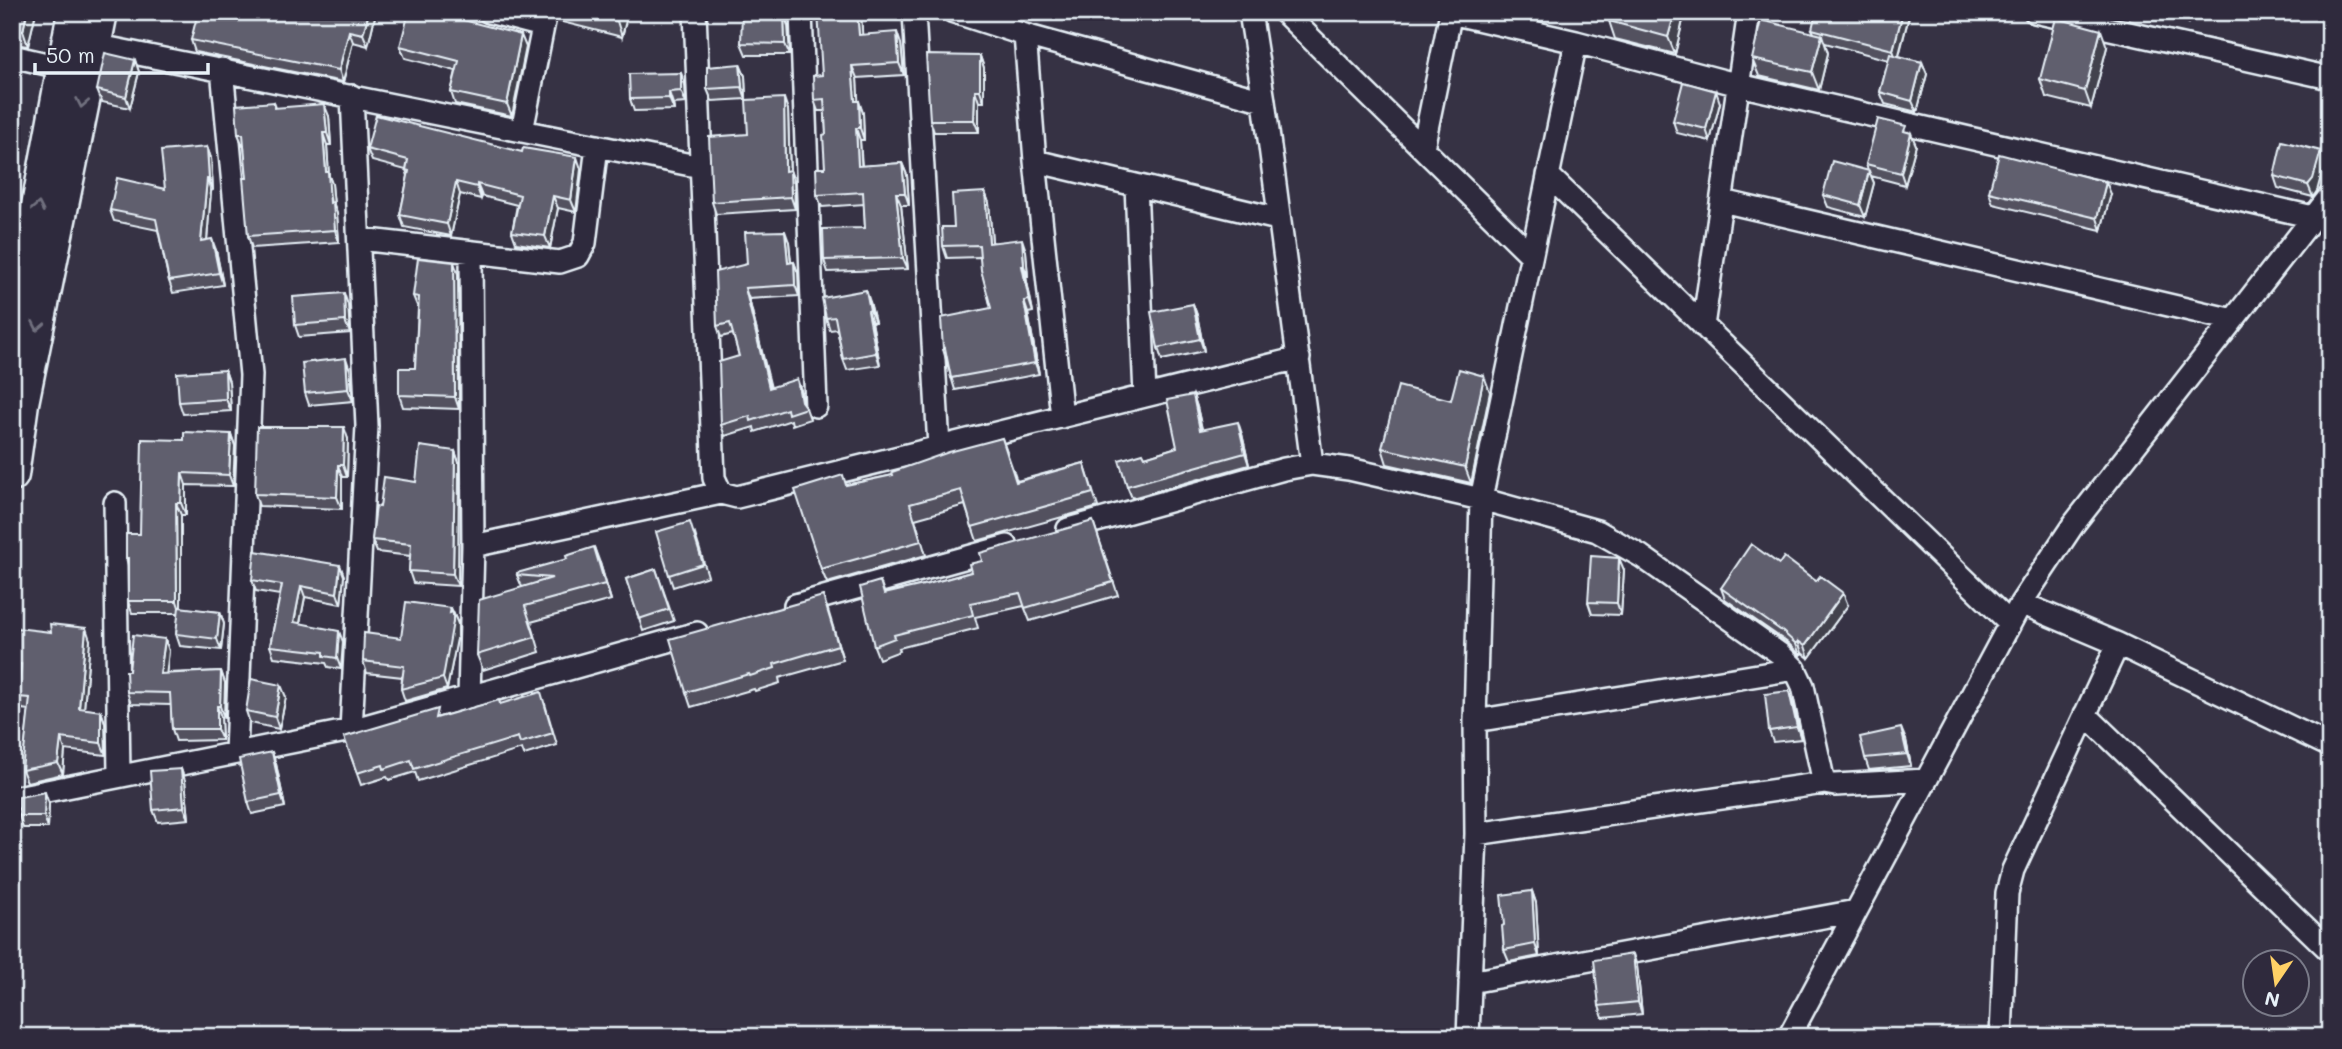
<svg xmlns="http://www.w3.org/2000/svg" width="2342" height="1049" font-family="Mali,sans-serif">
<rect width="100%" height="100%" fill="#363244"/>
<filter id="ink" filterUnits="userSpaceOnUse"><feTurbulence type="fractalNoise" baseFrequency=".0143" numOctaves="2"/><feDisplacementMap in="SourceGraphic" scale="14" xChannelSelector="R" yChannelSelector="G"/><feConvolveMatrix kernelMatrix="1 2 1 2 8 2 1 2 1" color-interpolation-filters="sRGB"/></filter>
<g filter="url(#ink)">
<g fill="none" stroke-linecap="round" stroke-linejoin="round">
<defs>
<path id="street" d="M489,12L543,26
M695,12L714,478L721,493L737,497L1299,358
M801,12L816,406
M914,12L939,447
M954,12L1025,35L1264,101
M1250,12L1264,101L1312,464
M1284,12L1531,255
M2035,12L2330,78
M1451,13L1576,42L1739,85L2313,217
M1025,35L1035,161L1062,417
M94,45L701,167
M12,56L64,68
M222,69L251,375L236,753
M522,131L546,12
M1423,148L1451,12
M1035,161L1278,219
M1548,175L2010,623
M1136,185L1145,396
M1722,201L2233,320
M360,239L560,262L578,256L585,243L597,146
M1703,326L1749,12
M115,503L119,775
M1068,529L1284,469L1312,464L1349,469L1481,499L1597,531L1641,556L1780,654L1795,669L1803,686L1824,783L1835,785L1926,780
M473,546L721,493
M2021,603L2118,644L2330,746
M795,605L1007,546
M469,697L473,546L471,252
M2085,714L2330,951
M1475,721L1795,669
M351,730L367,426L352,96
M12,798L351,730L697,633
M1476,834L1824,783
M1470,982L1856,911
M1468,1037L1476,834L1475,721L1481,499L1576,42
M1789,1037L2021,603L2073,525L2330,196
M2001,1037L2007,893L2013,870L2118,644"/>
<path id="secondary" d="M12,346L74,12
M12,475L22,403L101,12"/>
</defs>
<!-- street casing -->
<use href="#street" stroke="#e8f1f8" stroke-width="26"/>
<!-- secondary casing -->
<use href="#secondary" stroke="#e8f1f8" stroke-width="37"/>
<!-- street -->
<use href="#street" stroke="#2f2a3d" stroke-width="21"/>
<!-- secondary -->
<use href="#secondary" stroke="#2f2a3d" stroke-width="32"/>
</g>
<!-- wall -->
<path fill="#53515f" stroke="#e8f1f8" stroke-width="2" d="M12,12H36L28,46L12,44Z
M376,12L368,46L353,42L343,82L195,52L191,40L260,14Z
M555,12H628L622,37L558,21Z
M861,12L862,35L901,44L904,75L857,78L858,101L863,113L864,140H860L862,166L902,163L907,175L909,205H901L908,269L828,272L824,260L865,228L864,204L822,207L817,195L825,168L826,134L825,111H818L814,100L822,75Z
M1611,12H1685L1675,54L1615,39L1609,21Z
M2152,12H2191L2188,22Z
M784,14L788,26L790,55H746L741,43Z
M1909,16L1899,56L1922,62L1927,74L1917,112L1885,104L1880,92L1889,60L1825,43L1828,53L1819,90L1759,76L1752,59L1814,33L1812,29Z
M400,46L526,47L512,116L455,104L451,92L456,71L405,58Z
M2107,47L2091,108L2046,97L2040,79Z
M980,56L984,68V102H979V132H934L930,120Z
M135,60L139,72L130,108L102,102L97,90Z
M681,73L685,85L686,103L673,104L674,110L634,111L630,99Z
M745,76L746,99L712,101L707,89Z
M274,102L276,108L329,116L331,145H327L329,176L332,184L334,205L337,214L339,242L252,248L248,236L247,178L244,146H243L238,134Z
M1720,103L1710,141L1677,133L1673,121Z
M788,110L790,170L794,182L795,209L716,214L712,202L748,134Z
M1908,132L1916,145L1905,185L1871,176L1874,183L1865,217L1828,207L1823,195L1868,171L1866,164Z
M207,147L211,158L213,190L211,191L207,240L216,250L223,285L173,293L169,281L158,230L114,221L110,210L165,189Z
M367,149L581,169L576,212L558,208L550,248L516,243L512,232L517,205L482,196L481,199L460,194L451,236L404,227L400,215L408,176L406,170L372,161Z
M2325,162L2317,191L2313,197L2278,188L2274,176Z
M985,192L989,203L992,242L1026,251L1028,277H1026L1033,312L1028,313L1039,374L955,390L943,349L991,308L980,257L947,258L943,246L954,227Z
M1989,192L2111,194L2101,230L1993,204Z
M789,242L791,262H794L798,273L799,296L749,299L771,388L801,390L803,405L806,408L810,419L792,425L791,420L755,432L754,427L725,436L721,425L739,356L733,334L721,337L717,326L747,264Z
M458,274L459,409L403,407L399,395L415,368L418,308L413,296Z
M870,302L875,322H872L880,365L847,370L843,359L837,329L830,330L826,318Z
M1193,304L1197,315L1204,351L1162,360L1158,348Z
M348,305L350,333L299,337L295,325Z
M225,370L229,382L231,411L183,414L179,402Z
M350,370L353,401L309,405L305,393Z
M1490,392L1471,483L1387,464L1382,448L1451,400Z
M1193,395L1197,407L1202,430L1242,434L1249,465L1132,498L1127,486L1145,457L1177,447Z
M231,434L235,446L233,486L186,485V515H181V608L220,612L224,624L221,650L180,646L176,634L179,613H132L128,601V565L126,558L140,534L184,440Z
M1002,438L1017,481L1084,463L1098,507L977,541L965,505L915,519L926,555L827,583L821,569L846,485L893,475Z
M348,439L347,477H342V509L259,506L255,494Z
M455,451L459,463L458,586L413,583L409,571L410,556L377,552L372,540L380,507L416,482Z
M1093,521L1118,595L1030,621L1024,606L975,617L978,628L899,648L900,651L879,659L874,646L880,581L885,594L928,584L971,572Z
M695,534L708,576L673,587L669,575Z
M600,563L611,600L531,622L540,652L483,670L477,655L522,587L517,575Z
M1779,564L1848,605L1809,658L1802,653L1800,655L1788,643L1725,599L1721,588Z
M340,565L344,576L341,604L305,597L300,623L343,642L341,669L328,667L326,663L274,657L270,646L280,595L256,591L252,580Z
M656,569L674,621L643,631L626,579Z
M1624,570L1621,615L1592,614L1588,602Z
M823,596L843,660L779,678L780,683L755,691L754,689L691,707L686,692Z
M451,608L458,624V634L447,689L405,701L401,689L402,677L367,673L363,661Z
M165,639L169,651L166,673L221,671L225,683L224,718L221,717L222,740L176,741L172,729L171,705L131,704L127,692L129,671Z
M90,640L84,709L101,711L105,723L106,755L65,750L63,774L27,782L22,770L29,710L22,709L18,697L20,675L18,674L13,663Z
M1789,691L1793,703L1801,739L1773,742L1769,731Z
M286,697L279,729L250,723L246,711Z
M500,704H545L557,745L524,755L522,749L418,781L415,772L389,780L387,777L361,785L344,737Z
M1906,740L1911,766L1869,770L1865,758Z
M276,764L285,807L252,814L248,802Z
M181,769L185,781L189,819L158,822L153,810Z
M49,804L48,828H23L19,816Z
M1532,891L1536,903L1539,956L1509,962L1504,950Z
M1637,966L1642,1014L1603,1018L1599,1006Z"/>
<!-- shaded-wall -->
<path fill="#43424d" stroke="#e8f1f8" stroke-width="2" d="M27,12H36L28,46L23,31Z
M369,12H376L368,46L363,34Z
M619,12H628L622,37L617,21Z
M857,12H861L863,47L859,35Z
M1675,12H1685L1675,54L1668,37Z
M1903,12H1908L1909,16L1897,62L1893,50Z
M2185,12H2191L2188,22Z
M784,14L788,26L790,55L785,44Z
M2101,30L2107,47L2091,108L2085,91Z
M349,31L353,42L343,82L339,70Z
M897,32L901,44L904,75L899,63Z
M521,35L526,47L512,116L507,104Z
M1822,35L1828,53L1819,90L1812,72Z
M980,56L984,68V102L980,90Z
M135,60L139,72L130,108L126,97Z
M1922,62L1927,74L1917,112L1912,101Z
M740,64L745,76L746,99L742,87Z
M852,66L857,78L859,113L855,101Z
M681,73L685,85L686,103L681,91Z
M975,90L979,102V132L974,120Z
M1716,91L1720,103L1710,141L1706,129Z
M669,92L673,104L674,110L669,98Z
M784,98L788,110L790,182L785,171Z
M859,101L863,113L864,140L860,128Z
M324,104L329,116L331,145L327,133Z
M856,128L860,140L862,178L858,166Z
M323,133L327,145L329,176L332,184L334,205L337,214L339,242L335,230L326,172Z
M1911,133L1916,145L1905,185L1901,173Z
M207,147L211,158L213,190L209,179Z
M2321,151L2325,162L2317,191L2313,197L2308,185Z
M577,157L581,169L576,212L571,200Z
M902,163L907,175L909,205L905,193Z
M790,170L794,182L795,209L791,197Z
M1869,171L1874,183L1865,217L1860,205Z
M207,179L211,191L206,252L201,241Z
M456,182L460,194L451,236L447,224Z
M2106,182L2111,194L2101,230L2097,218Z
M477,184L482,196L481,199L477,187Z
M985,192L989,203L993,254L989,243Z
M896,193L901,205L908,269L903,258Z
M553,196L558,208L550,248L545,236Z
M785,231L789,242L792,274L788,263Z
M212,239L216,250L223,285L219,273Z
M1022,239L1026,251L1028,277L1024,266Z
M454,262L458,274L459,409L455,397Z
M794,262L798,273L799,296L795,285Z
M1022,266L1026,277L1033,312L1029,300Z
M745,288L749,299L773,399L769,388Z
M866,290L870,302L875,322L870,310Z
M344,293L348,305L350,333L345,321Z
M1024,301L1028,313L1039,374L1035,363Z
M1193,304L1197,315L1204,351L1200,339Z
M868,311L872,322L880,365L876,353Z
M346,358L350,370L353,401L348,389Z
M225,370L229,382L231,411L226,399Z
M1484,376L1490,392L1471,483L1465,467Z
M797,379L801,390L804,409L801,401Z
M1193,395L1197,407L1205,442L1200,430Z
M1238,422L1242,434L1249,465L1245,453Z
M344,427L348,439L347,477L343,465Z
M231,434L235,446L233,486L229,475Z
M455,451L459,463L458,586L453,574Z
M338,465L342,477V509L337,497Z
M182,473L186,485V515L181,503Z
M176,503L181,515V613L177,601Z
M594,547L600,563L611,600L605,584Z
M1619,558L1624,570L1621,615L1617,603Z
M340,565L344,576L341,604L337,593Z
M301,586L305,597L298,633L294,622Z
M1843,593L1848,605L1809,658L1805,646Z
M823,596L828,610L843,660L838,645Z
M451,608L453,616V612L458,624V634L447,689L443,678Z
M220,612L224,624L221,650L217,639Z
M86,628L90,640L83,720L79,708Z
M339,631L343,642L341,669L337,658Z
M165,639L169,651L165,685L160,674Z
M1798,641L1802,653L1800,655L1796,644Z
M221,671L225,683L224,718L220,706Z
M281,685L286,697L279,729L275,717Z
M1789,691L1793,703L1801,739L1797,727Z
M217,706L221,717L222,740L217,729Z
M101,711L105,723L106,755L101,743Z
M1901,728L1906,740L1911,766L1907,754Z
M61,738L65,750L63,774L58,763Z
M272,752L276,764L285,807L281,795Z
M181,769L185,781L189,819L184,807Z
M45,792L49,804L48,828L44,816Z
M1532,891L1536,903L1539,956L1535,944Z
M1633,954L1637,966L1642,1014L1638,1002Z"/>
<!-- building -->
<path fill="#605e6e" stroke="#e8f1f8" stroke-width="2" d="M12,12H27L23,31L12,29Z
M198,12H254L260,14V12H369L363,34L349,31L339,70L191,40Z
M409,12H433L521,35L507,104L451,92L459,61L400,46Z
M581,12H619L617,21Z
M818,12H857L859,35L897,32L899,63L852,66L855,101H859L860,128H856L858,166L902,163L905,193H896L903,258L824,260L823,229L865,228L863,192L817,195L816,168H825L823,135L826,134L824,99L814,100L813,76L822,75Z
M1611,12H1675L1668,37L1609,21Z
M1816,12H1903L1893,50L1812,29Z
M742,13L784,14L785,44L741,43Z
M2056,18L2101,30L2085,91L2040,79Z
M1761,20L1822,35L1812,72L1752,59Z
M105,53L135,60L126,97L97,90Z
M1890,54L1922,62L1912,101L1880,92Z
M926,55L980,56V90H975L974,120H930Z
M740,64L742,87L707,89V67Z
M681,73V91L669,92V98L630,99L629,74Z
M1683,82L1716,91L1706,129L1673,121Z
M784,98L785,171L790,170L791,197L712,202L709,137L748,134L746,100Z
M274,102V108L324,104L327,133H323L326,172H328L330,203L333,202L335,230L248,236L243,178H247L243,134H238L236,105Z
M376,115L522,152L523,148L577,157L571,200L553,196L545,236L512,232L520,195L477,184V187L456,182L447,224L400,215L409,171L406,170L408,160L367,149Z
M1878,119L1906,126L1904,131L1911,133L1901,173L1866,164Z
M2282,141L2321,151L2313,179L2308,185L2274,176Z
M207,147L209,179H207L201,241L212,239L219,273L169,281L156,219L110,210L117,178L165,189L161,151Z
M1999,154L2106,182L2097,218L1989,192Z
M1832,161L1869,171L1860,205L1823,195Z
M985,192L989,243L1022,239L1024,266H1022L1029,300L1024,301L1035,363L951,378L945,348L943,349L941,318L991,308L981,270L979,245L943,246L942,227H954L952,194Z
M785,231L788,263L794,262L795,285L745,288L769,388L797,379L801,401L806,408L788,414L787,409L751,421L750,416L721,425L719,362L739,356L730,323L717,326L715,272L747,264L745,232Z
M418,258L454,262L455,397L399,395V368H415L419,297L413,296Z
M866,290L870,310L868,311L876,353L843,359L835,317L826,318L822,298Z
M344,293L345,321L295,325L293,297Z
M1193,304L1200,339L1158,348L1151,312Z
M346,358L348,389L305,393L302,363Z
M1459,369L1484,376L1465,467L1382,448L1398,386L1451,400Z
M225,370L226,399L179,402L177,373Z
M1193,395L1200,430L1238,422L1245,453L1127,486L1119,460L1143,453L1145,457L1177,447L1167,400Z
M257,427H344L343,465H338L337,497L255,494Z
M184,432L231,434L229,475L182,473L181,503H176L177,601H128V558H126V534H140L142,439L184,440Z
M1002,438L1016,482L1084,463L1093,493L972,527L961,490L910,504L921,541L821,569L795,490L843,475L846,485L893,475L892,472L949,452Z
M420,446L455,451L453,574L409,571L411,544L372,540L376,506L380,507L384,477L416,482Z
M1093,521L1113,582L1025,608L1020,593L970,603L973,615L894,635L895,638L874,646L860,587L880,581L884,594L928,584L971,572L969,564L982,561L980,553Z
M690,522L703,564L669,575L656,532Z
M1751,544L1779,564L1784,557L1816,581L1820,576L1843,593L1805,646L1798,641L1796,644L1783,632L1721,588Z
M594,547L605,584L525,606L535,637L477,655L479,600L552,578L517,575V573L567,559L566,556Z
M255,551L340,565L337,593L301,586L294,622L339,631L337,658L324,656V652L270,646L282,585L252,580Z
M1591,556L1619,558L1617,603L1588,602Z
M656,569L669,609L639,619L626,579Z
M823,596L838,645L774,664L775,668L750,676L749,674L686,692L670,639Z
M406,602L451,608L450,613L453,612V622L443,678L401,689L404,666L363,661L364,633L401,638Z
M179,607L220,612L217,639L176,634Z
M50,624L86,628L79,708L101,711V743L61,738L58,763L22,770L30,698L18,697L21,664L13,663L17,628L51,632Z
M133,635L165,639L160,674L221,671L220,706H217V729H172L170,693L127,692L126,671H129Z
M251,679L281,685L275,717L246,711Z
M1789,691L1797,727L1769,731L1765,694Z
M541,692L553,733L520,743L518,737L414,769L411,760L384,769L383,765L357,773L344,737L438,709L436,718L499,700L500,704Z
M1901,728L1907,754L1865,758L1860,737Z
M272,752L281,795L248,802L239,759Z
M181,769L184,807L153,810L150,771Z
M45,792L44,816H19V797Z
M1532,891L1535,944L1504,950L1502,926L1504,925L1501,895Z
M1633,954L1638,1002L1599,1006L1594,960Z"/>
<!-- one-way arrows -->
<defs><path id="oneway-chevron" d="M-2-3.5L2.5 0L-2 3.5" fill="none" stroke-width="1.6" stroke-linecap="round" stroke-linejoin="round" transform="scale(1.75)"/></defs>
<g stroke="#70707e">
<use href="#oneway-chevron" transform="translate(82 103) rotate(101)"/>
<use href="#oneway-chevron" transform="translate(38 207) rotate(-79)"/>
<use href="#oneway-chevron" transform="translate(38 326) rotate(101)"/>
</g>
</g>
<!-- margin -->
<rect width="2342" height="1049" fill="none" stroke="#2f2a3d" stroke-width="42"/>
<rect x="21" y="21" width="2300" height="1007" fill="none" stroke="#e8f1f8" stroke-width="2.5" filter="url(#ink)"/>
<!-- north arrow -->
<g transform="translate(2276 983) rotate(193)"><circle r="33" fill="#2f2a3d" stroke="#797a88" stroke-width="2"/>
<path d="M0-5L12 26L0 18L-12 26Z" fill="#ffd166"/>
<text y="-10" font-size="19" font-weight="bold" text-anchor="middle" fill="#e8f1f8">N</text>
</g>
<!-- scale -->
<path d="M35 63v10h173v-10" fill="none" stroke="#e8f1f8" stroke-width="3.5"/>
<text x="46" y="63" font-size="21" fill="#e8f1f8" stroke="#2f2a3d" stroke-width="5" paint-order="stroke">50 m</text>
</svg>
